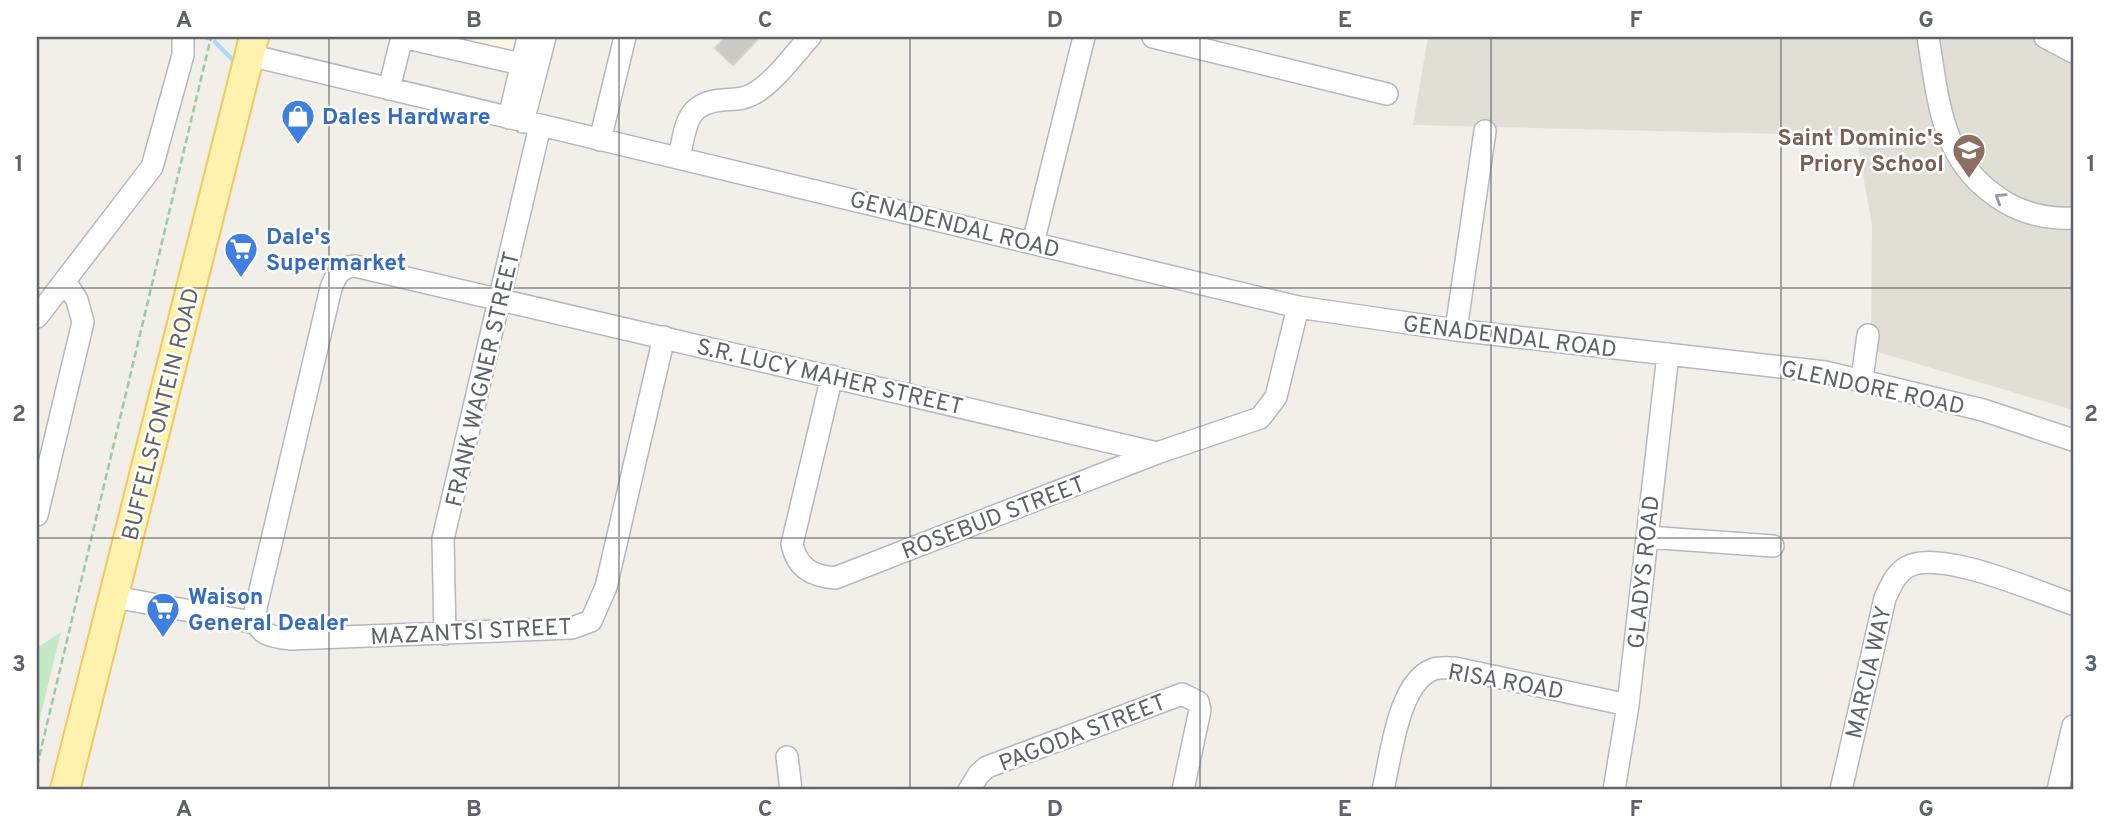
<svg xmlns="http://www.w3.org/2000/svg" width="2110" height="827" font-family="Overpass,sans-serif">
<rect width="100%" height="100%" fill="#f1efe8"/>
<!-- commercial -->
<path fill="#fef7e0" d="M373,37H525L516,70Z"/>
<!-- education -->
<path fill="#e1ded6" d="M1428,37H2073V410L1871,350L1872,225L1856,136L1413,125Z"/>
<!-- green -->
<path fill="#c5e8c5" d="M61,632L37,730V648Z"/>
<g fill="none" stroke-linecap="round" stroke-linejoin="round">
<!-- stream -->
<path stroke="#aadaff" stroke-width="4.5" d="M207,37V38
M215,42L234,61"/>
</g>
<!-- building -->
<path fill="#cccac5" stroke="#d6d1c6" stroke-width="2" d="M726,37H760L733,65L715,48Z"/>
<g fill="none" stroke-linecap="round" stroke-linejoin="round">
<defs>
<path id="minor" d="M402,37L521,64
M1153,37L1387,94
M1928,37C1939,104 1941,164 2005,202C2025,214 2050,219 2073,218
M2045,37L2073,52
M249,55L1298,307L1456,330L1825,372L1983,410L2073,440
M389,89L402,37
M509,118L528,37
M523,122L545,37
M600,140L625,37
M679,158C686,127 685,103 722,100C732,99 743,100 753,94C775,82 793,55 810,37
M1033,243L1084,37
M37,317L152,167L183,55V37
M1456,330L1485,131
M664,337L606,587L591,621L572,628L291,639C271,637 256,635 255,612L331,288C336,275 340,267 355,266L1157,453
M832,376L792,544C797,568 812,576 835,578L1157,453L1260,418L1276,397L1298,307
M1862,379L1868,335
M37,515L83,322L77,300L65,281
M1647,537L1773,546
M114,597L256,623
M445,634L443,539L540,126
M787,757L791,790
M969,790L979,774L987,767L1182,694L1198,702L1200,710L1183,790
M1383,790C1391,757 1398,681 1434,669C1440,667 1449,668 1455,668L1628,705
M1614,790L1628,705L1668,354
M1841,790L1885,598C1891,586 1895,574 1907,567C1939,548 2037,592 2073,604
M2058,790L2073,726"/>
<path id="major" d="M65,790L254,37"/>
</defs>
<!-- minor casing -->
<use href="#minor" stroke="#b5b8bc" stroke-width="24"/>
<!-- major casing -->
<use href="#major" stroke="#f2c960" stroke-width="32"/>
<!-- path -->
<path stroke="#9cc7a9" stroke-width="2.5" stroke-dasharray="7 3.5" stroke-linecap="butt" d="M37,766L211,37"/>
<!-- minor -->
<use href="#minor" stroke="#fff" stroke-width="21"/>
<!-- major -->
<use href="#major" stroke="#fff2af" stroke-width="28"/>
</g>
<!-- one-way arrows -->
<defs><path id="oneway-chevron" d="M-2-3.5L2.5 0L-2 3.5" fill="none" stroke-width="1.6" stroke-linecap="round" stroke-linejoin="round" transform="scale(1.75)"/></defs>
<use stroke="#979a9d" href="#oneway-chevron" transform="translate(2000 198) rotate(-148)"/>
<!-- grid -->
<path fill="none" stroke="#5f6368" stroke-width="2" stroke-opacity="0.55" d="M329,37V790M619,37V790M910,37V790M1200,37V790M1491,37V790M1781,37V790M37,288H2073M37,538H2073"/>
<!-- icons -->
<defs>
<symbol id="shop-pin" viewBox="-11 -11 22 30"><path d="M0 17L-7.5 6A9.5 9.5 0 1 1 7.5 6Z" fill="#3f7fe0" stroke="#fff"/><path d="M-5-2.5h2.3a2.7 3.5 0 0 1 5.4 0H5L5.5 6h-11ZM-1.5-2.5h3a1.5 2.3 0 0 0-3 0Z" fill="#fff"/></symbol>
<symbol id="school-pin" viewBox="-11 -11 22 30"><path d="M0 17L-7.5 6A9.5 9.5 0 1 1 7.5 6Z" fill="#8d6e63" stroke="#fff"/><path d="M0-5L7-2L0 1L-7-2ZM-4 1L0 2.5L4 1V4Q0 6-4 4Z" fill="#fff"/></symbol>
<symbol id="supermarket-pin" viewBox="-11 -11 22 30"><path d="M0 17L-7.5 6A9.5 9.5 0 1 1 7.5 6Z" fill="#3f7fe0" stroke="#fff"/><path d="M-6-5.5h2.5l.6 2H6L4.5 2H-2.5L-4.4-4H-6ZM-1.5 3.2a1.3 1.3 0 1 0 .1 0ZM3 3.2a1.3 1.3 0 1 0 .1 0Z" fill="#fff"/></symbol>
</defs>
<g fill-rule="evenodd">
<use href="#shop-pin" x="279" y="97" width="38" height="52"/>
<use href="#school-pin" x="1950" y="131" width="38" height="52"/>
<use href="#supermarket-pin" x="222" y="230" width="38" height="52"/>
<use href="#supermarket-pin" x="144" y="590" width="38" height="52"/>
</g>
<g text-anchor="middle" stroke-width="5" stroke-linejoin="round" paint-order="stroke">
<!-- shop labels -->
<g font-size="23" font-weight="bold" fill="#366cbe" stroke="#fff" text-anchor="start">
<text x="322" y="124">Dales Hardware</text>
<text x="266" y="244">Dale's<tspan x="266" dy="26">Supermarket</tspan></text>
<text x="188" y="604">Waison<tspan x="188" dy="26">General Dealer</tspan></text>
</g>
<!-- education labels -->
<g font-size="23" font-weight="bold" fill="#785e54" stroke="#fff" text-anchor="end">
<text x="1944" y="145">Saint Dominic's<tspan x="1944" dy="26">Priory School</tspan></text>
</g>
<!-- street labels -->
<g font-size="23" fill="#5f6368" stroke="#fff">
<text transform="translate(955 224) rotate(14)" y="8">GENADENDAL ROAD</text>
<text transform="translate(1510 336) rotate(7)" y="8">GENADENDAL ROAD</text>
<text transform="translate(830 376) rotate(13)" y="8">S.R. LUCY MAHER STREET</text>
<text transform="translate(482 379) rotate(-77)" y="8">FRANK WAGNER STREET</text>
<text transform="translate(1873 387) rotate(12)" y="8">GLENDORE ROAD</text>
<text transform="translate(160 414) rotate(-76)" y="8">BUFFELSFONTEIN ROAD</text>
<text transform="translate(993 517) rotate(-21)" y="8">ROSEBUD STREET</text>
<text transform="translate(1643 572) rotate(-84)" y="8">GLADYS ROAD</text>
<text transform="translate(471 631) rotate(-3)" y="8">MAZANTSI STREET</text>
<text transform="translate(1868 672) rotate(-77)" y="8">MARCIA WAY</text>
<text transform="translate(1506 681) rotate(10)" y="8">RISA ROAD</text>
<text transform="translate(1082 732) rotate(-21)" y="8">PAGODA STREET</text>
</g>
</g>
<!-- border -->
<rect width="2110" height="827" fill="none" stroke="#ffffff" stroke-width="77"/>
<rect x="38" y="38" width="2034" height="750" fill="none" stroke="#5f6368" stroke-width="2.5"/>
<g font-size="23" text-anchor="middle" font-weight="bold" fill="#5f6368">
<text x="184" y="27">A</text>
<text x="474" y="27">B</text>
<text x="765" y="27">C</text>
<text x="1055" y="27">D</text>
<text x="1345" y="27">E</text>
<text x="1636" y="27">F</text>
<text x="1926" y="27">G</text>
<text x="19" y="171">1</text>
<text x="2091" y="171">1</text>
<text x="19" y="421">2</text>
<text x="2091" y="421">2</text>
<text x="19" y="671">3</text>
<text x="2091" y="671">3</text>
<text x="184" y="816">A</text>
<text x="474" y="816">B</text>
<text x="765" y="816">C</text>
<text x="1055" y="816">D</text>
<text x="1345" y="816">E</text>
<text x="1636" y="816">F</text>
<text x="1926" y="816">G</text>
</g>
</svg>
